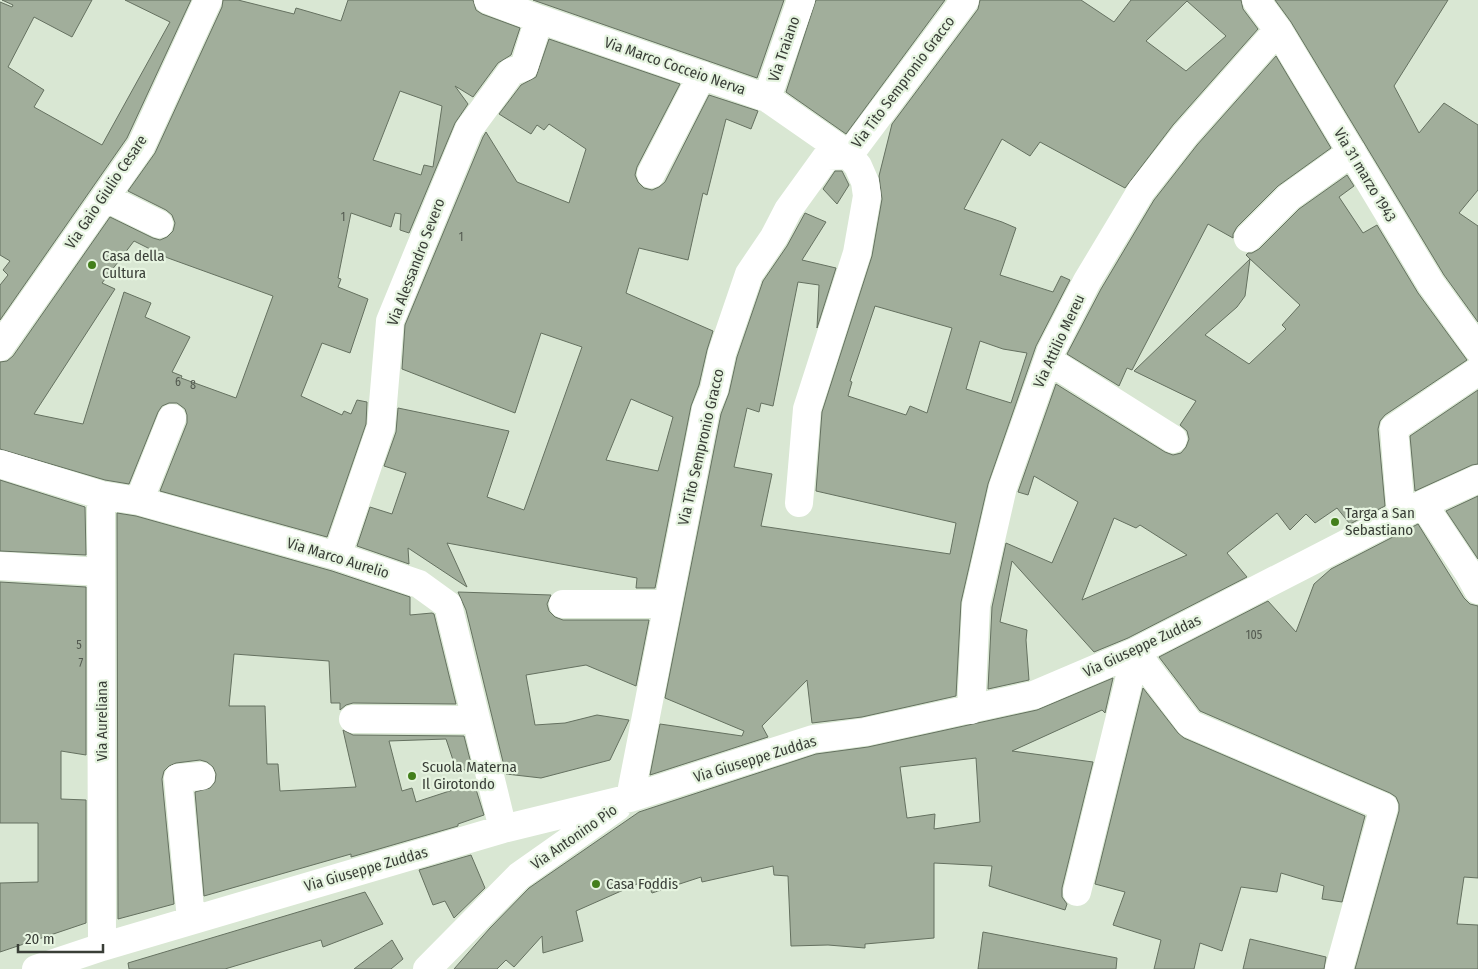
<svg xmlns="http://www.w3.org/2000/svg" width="1478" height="969" font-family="'Fira Sans Condensed',sans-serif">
<rect width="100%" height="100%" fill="#d9e7d3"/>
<!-- building -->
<path fill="#a1ae9b" stroke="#657160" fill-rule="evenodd" d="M2,0H92L72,37L34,17L8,67L44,90L34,107L102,145L170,22L125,0H191L127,138L0,320V285L8,275L3,270L10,261L0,255V2L12,7L13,5Z
M223,0H238L294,14L296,8L341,21L348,0H473L476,10L482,14L520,28L511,55L498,63L473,97L455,86L468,104L455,123L409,233L400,230L401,214L395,213L391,227L351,213L338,278L341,279L338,287L368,299L350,353L322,343L301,396L342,415L344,411L351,414L357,400L367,402L366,424L327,537L160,491L187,423V415L185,409L177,403H169L162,406L158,412L129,484L105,480L0,449V362L7,361L13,356L110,217L153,238L160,240L167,237L173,231L175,223L172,215L166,210L128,191L155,153L222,7ZM400,91L442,106L433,167L424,165L421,175L373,160ZM134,241L168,258L273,296L236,398L181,378L182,376L172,372L190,337L145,317L151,303L124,292L83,424L34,414L115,289L102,283Z
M533,0H784L757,78Z
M816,0H945L846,134L786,92Z
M980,0H1081L1114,22L1131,0H1241L1243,9L1258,29L1173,125L1125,188L1040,142L1030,156L1002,139L964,209L1002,222L1016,228L1000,275L1053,292L1061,276L1070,280L1036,346L988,484L961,602L956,696L862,717L812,723L807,680L762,726L768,737L650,775L660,724L742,736L744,731L665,698L721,414L729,393L737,357L763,281L787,246L805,213L826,222L802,260L836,268L817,328L819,285L798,282L773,406L761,403L759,412L747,408L734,467L772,474L761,526L950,554L956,523L816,491L822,412L872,256L882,199L879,176L892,124L978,9ZM1187,1L1226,36L1186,71L1146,41ZM875,306L952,328L927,413L910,406L906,415L848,396L852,382L850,381ZM980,341L1003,349L1027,353L1011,403L966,389Z
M1275,0H1448L1394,86L1419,133L1444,103L1478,125V190L1459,213L1478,226V322L1444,275L1291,22Z
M549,39L680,84L637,167L635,175L638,182L644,188L652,190L659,187L665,182L709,95L758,111L751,129L726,119L707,195L703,193L688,260L639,248L626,293L713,331L707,350L699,385L691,406L655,588H636L637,578L447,543L467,587L408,548L409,564L357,546L370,507L392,514L406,473L384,466L396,432L398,408L509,431L487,497L524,510L582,347L541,333L515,413L402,369L405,325L483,137L486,132L517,182L569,203L586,149L549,124L544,130L537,125L531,134L499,114L521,85L536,77ZM631,399L673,417L658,471L606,460Z
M1276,56L1331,148L1278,186L1237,227L1233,234V238L1208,224L1132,370L1127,368L1119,386L1067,354L1101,289L1154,200L1197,145Z
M835,171H842L849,185L837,204L823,189Z
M1347,175L1354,186L1339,197L1363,233L1377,225L1418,293L1467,360L1385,415L1380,421L1378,429L1385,506L1350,524L1337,508L1315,523L1306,514L1290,530L1277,513L1227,553L1247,577L1128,638L1094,652L1012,561L1000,622L1027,630L1026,640L1029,680L988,689L992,607L1006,543L1052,563L1078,502L1034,476L1028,495L1018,492L1056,384L1165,452L1173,455L1181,453L1186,447L1189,439L1187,431L1180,425L1196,401L1134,371L1250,259L1246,255L1248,253H1252L1259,249L1299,209ZM1250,259L1300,305L1282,325L1286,329L1249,364L1205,335L1237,307L1245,296ZM1114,518L1136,528L1140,525L1187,555L1082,600Z
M1478,390V464L1472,465L1415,491L1410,436Z
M0,480L85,507L86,555L0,551Z
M1478,496V559L1446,511Z
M117,513L136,516L332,571L410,597V615L432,613L434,614L456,704L353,703L346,705L340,710V703H331L329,661L234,654L229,706H265L267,764H278L280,791L356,787L343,730L353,735L464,736L473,771L456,769L446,739L389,741L402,791L412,788L416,802L474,783L484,815L458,824V826L372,851L351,857V854L204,896L195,792L210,788L215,782L216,774L213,767L207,762L200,760L176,763L169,766L164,771L162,779L174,904L118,919Z
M1418,524L1464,598L1470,604L1478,606V878L1464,877L1457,924L1478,925V969H1355L1399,811V804L1396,797L1390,793L1200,711L1159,657L1268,601L1296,632L1314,584L1331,569Z
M0,582L86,587V755L61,751V799L86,800V923L0,952V883L38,882V823H0Z
M458,592L551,595L547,604L549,611L555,617L563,620H649L636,686L586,665L526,675L535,725L565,723L597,715L629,720L610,760L541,778L506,774L466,610Z
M1113,678L1105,713L1102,710L1012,751L1093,762L1062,888V897L1067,904L1065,910L989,886L992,866L934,863V938L865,944V948L828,945L791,946L788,876L774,875L773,866L702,882L701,877L652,893L646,880L576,911L583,941L543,953L542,936L514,967L506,960L497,969H454L490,928L529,888L639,812L816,754L868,747L1037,710ZM976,758L980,822L934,829L935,814L907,818L900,767Z
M1143,688L1178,733L1184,738L1365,816L1342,902L1322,899L1324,886L1281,873L1277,892L1241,887L1222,951L1200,943L1194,969H1154L1161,940L1113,925L1125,892L1095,884Z
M471,855L485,888L454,918L445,901L433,905L419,870Z
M365,892L383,924L323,947L321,940L225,969H129L128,963Z
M983,932L1117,958L1116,969H978Z
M1250,939L1326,957L1324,969H1243Z
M392,940L403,959L391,969H354Z"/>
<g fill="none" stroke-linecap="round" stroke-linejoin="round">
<!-- minor -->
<path stroke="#fff" stroke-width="28" d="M488,0L539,19L767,98L849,155L858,166L865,182L867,196L857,253L807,409L799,503
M1256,0L1278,30L1431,284L1478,349
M767,98L801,0
M651,174L702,75
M106,198L159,224
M1248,238L1289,197L1352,152
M0,347L141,146L208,0
M1048,360L1173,439
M0,464L101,495L139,501L337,556L419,584L448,605L503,829
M101,495L102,947
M139,501L172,418
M1423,504L1468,572L1478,590
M1401,515L1394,428L1478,371
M337,556L381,427L390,321L469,129L511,72L524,67L539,19
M0,566L101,572
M563,604H668
M1135,652L1190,724L1384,807L1339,969
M971,710L976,605L1003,487L1051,351L1087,281L1141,191L1185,135L1278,30
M353,719L476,720
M630,798L706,409L714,390L722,353L749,274L774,237L788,210L827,156L849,155L965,0
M1077,892L1131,672L1146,666
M191,920L178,778L201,776
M36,969L102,947L503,829L630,798L813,739L865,732L1034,695L1135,652L1423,504L1478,479
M427,969L519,876L617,807"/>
</g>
<!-- markers -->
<g fill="#437f1b" stroke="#e6f4e0" stroke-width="2">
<circle cx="92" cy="265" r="5"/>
<circle cx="1335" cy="522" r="5"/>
<circle cx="412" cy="776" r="5"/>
<circle cx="596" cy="884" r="5"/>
</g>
<g text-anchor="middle" stroke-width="4.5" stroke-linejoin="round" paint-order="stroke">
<!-- number labels -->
<g font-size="12" fill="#535a50">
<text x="343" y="221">1</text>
<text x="461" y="241">1</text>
<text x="178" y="386">6</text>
<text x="193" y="389">8</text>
<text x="1254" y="639">105</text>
<text x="79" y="649">5</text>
<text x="81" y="667">7</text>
</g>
<!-- street labels -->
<g font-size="15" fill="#393e37" stroke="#e6f4e0">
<text transform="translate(784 49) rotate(-71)" y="5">Via Traiano</text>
<text transform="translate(675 66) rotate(19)" y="5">Via Marco Cocceio Nerva</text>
<text transform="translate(903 82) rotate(-53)" y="5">Via Tito Sempronio Gracco</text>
<text transform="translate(1365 175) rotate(59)" y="5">Via 31 marzo 1943</text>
<text transform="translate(106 192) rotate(-56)" y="5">Via Gaio Giulio Cesare</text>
<text transform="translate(416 262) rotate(-69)" y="5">Via Alessandro Severo</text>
<text transform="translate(1059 341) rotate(-65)" y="5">Via Attilio Mereu</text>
<text transform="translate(701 447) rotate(-77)" y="5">Via Tito Sempronio Gracco</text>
<text transform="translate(338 558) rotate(17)" y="5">Via Marco Aurelio</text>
<text transform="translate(1142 646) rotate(-25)" y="5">Via Giuseppe Zuddas</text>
<text transform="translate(102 721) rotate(-90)" y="5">Via Aureliana</text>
<text transform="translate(755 759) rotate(-17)" y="5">Via Giuseppe Zuddas</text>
<text transform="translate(574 837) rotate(-35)" y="5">Via Antonino Pio</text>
<text transform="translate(366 869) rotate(-16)" y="5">Via Giuseppe Zuddas</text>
</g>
<!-- poi labels -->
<g font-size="15" fill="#393e37" stroke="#e6f4e0" text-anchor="start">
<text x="102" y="261">Casa della<tspan x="102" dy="17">Cultura</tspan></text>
<text x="1345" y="518">Targa a San<tspan x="1345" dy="17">Sebastiano</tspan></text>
<text x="422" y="772">Scuola Materna<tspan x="422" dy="17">Il Girotondo</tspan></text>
<text x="606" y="889">Casa Foddis</text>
</g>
</g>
<!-- scale -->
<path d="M18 944v8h85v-8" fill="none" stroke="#393e37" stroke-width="2.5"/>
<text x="25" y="944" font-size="15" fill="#393e37" stroke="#e6f4e0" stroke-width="4" paint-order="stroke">20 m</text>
</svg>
